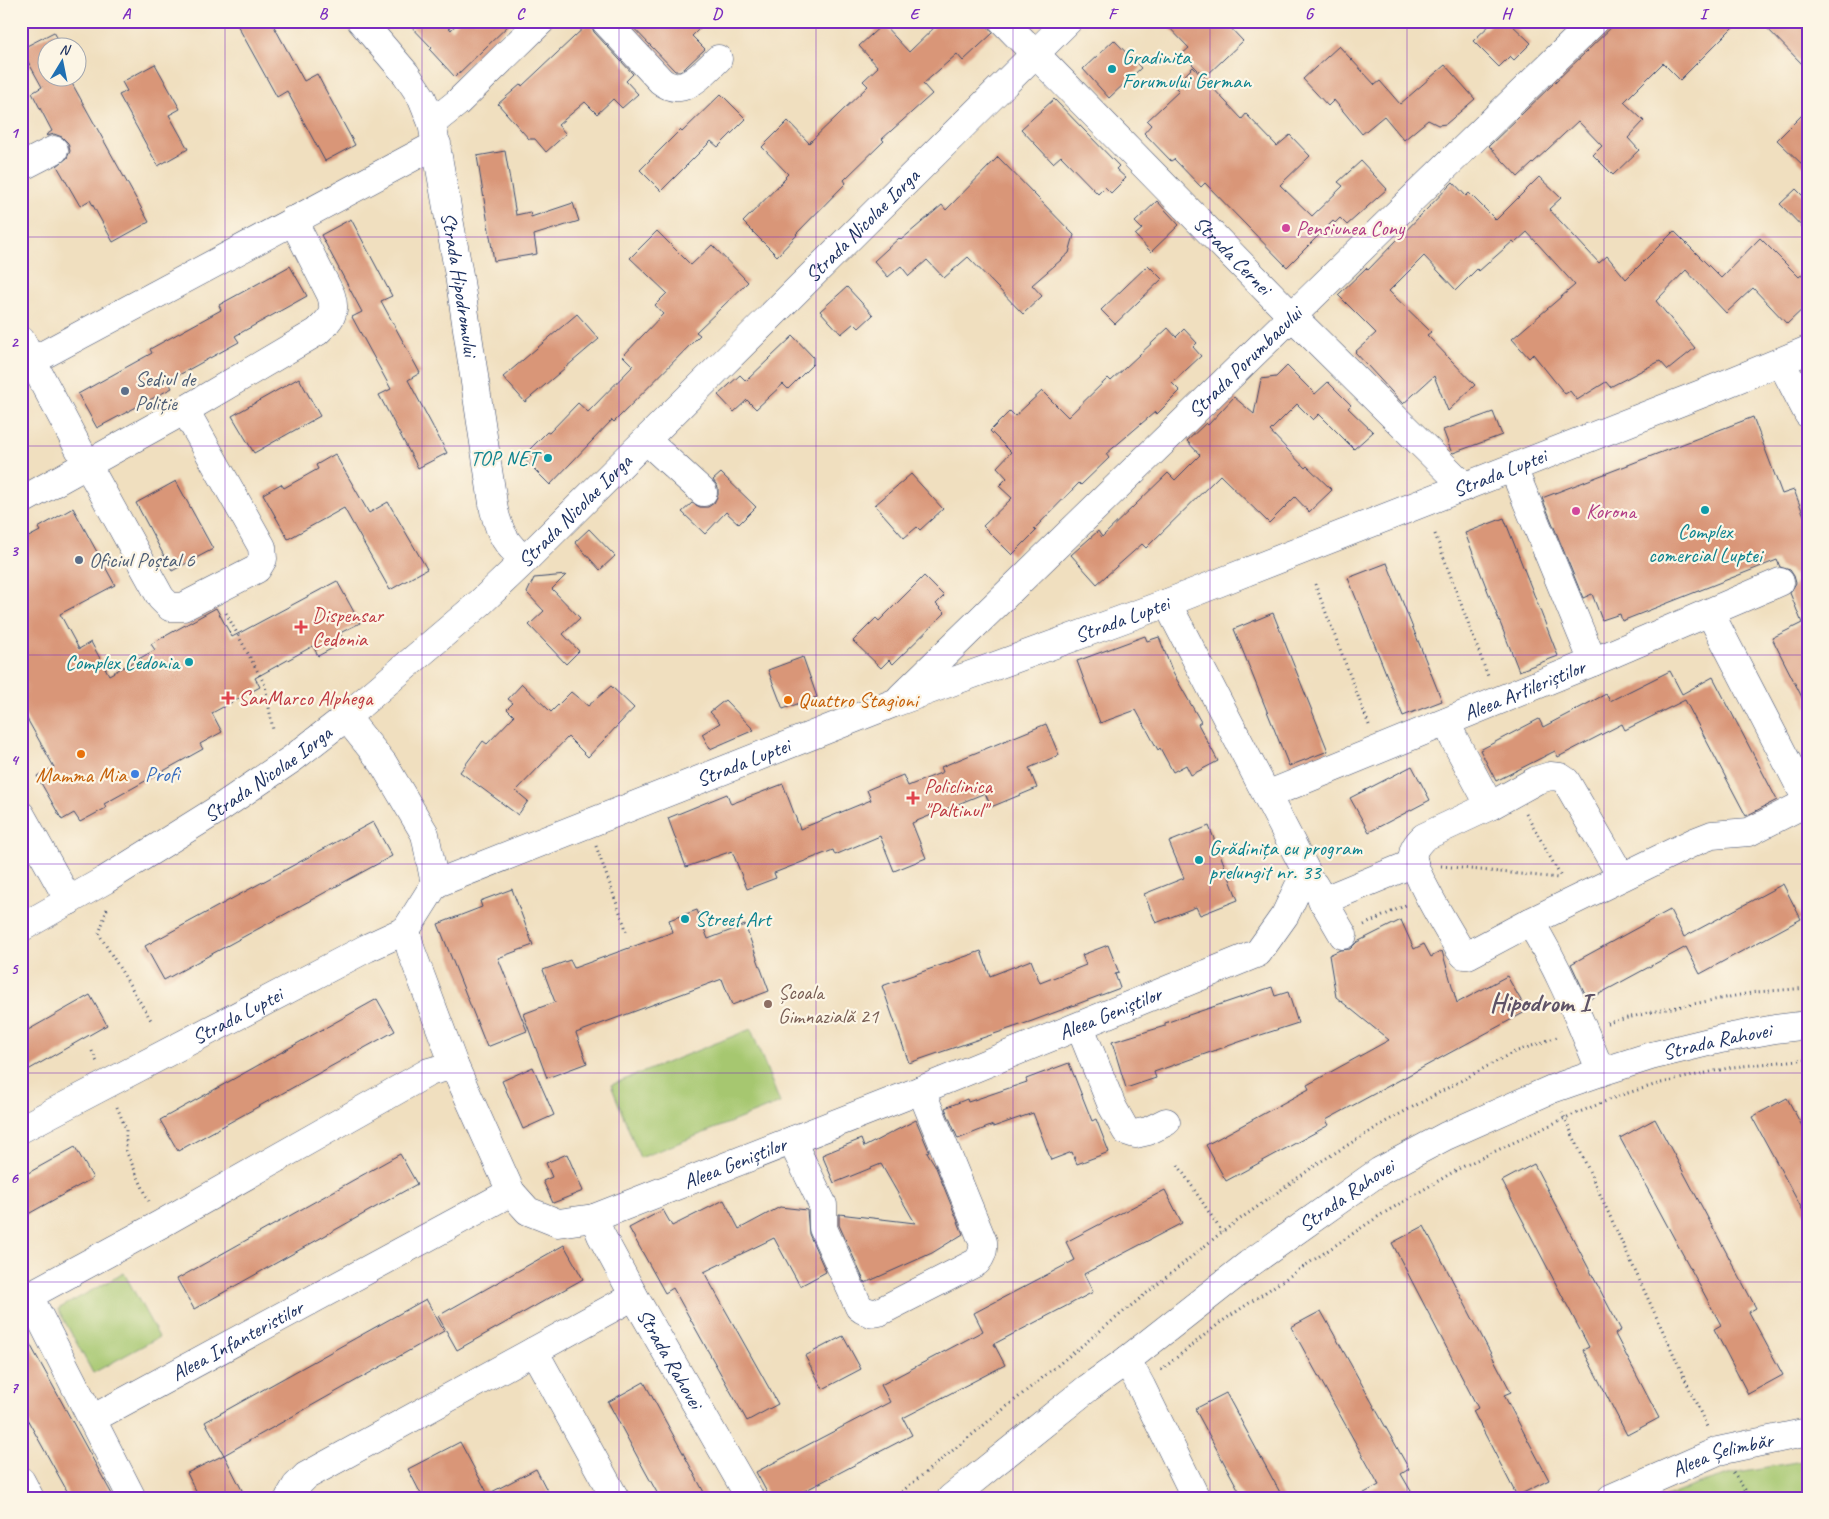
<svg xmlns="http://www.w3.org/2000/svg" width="1829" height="1519" font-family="Caveat,sans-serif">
<rect width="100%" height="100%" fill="#fcf5e5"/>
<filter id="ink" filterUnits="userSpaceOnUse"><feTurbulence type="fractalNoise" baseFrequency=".02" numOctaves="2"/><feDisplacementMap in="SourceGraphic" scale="10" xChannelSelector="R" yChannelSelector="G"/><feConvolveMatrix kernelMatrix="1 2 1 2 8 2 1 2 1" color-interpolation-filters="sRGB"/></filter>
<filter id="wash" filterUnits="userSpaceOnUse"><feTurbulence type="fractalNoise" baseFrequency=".0096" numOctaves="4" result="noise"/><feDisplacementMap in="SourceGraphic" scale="20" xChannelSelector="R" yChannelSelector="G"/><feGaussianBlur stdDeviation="1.12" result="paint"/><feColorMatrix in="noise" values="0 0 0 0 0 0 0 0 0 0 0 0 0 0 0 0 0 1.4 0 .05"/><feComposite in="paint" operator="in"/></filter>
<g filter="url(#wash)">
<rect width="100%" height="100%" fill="#f0dfbf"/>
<!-- green -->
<path fill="#a6c770" stroke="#607b67" d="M751,1029L780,1103L640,1158L611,1085Z
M124,1273L159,1337L93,1373L58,1309Z
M1808,1460V1498H1664L1696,1485L1738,1472Z"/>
<g id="blocks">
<!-- building -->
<path fill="#d99678" d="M235,21H271L304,81L317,74L355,145L325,161L287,91L277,97Z
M406,21H443L451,30L459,21H513L455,77L430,50L432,48Z
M627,21H707L692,36L705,49L686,67L680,71H675Z
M941,21H983L993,33L963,61L957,54L923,84L932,94L882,139L884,141L844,180L846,183L796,234L797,235L777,256L743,222L786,178L785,177L788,174L762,147L788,121L809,143L868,86L863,81L878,67L859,46L883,24L909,52Z
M1163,21H1224L1243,41L1205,77L1182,54L1189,48Z
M1494,21H1508L1531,43L1514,60L1510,56L1499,67L1473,41Z
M1618,21H1739L1680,80L1663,63L1624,102L1644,121L1628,138L1639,150L1613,175L1593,155L1602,146L1578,121L1518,177L1489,146Z
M1760,21H1808V70Z
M590,22L594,32L633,74L626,81L638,94L622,108L613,99L597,114L585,102L558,125L566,134L546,152L535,139H529L498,104L521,84L522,86Z
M54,32L63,48H48V78H69L149,222L113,242L90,200L80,206L57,166L67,158L70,151L68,143L62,137L54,134L47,136L46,135L52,131L32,93L42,87L21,49Z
M1114,40L1141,68L1109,98L1083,69Z
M1339,46L1375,85L1380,81L1400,104L1445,65L1475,99L1446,124L1438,125L1428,120L1404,140L1384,116L1362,134L1334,100L1328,106L1303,79Z
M155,64L180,109L169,115L188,149L158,166L119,95L127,91L122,82Z
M1193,67L1242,119L1246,114L1277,146L1290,135L1310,156L1280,185L1312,216L1343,186L1338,182L1361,161L1387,189L1347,225L1340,218L1335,223L1333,221L1287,267L1205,183L1201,187L1174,159L1171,161L1144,133L1151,125L1147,121L1179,91L1174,86Z
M721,94L746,119L718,147L711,141L661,191L640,170L680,130L682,132Z
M1054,99L1119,166L1116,169L1126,178L1111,193L1105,187L1098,194L1061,156L1053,163L1021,129Z
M1808,109V170L1777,140Z
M505,151L516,215L530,212L531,217L573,203L579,221L534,235L537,254L494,261L477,156Z
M998,157L1074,235L1069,253L1032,285L1042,296L1023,314L968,257L944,278L927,260L909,276L901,266L888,277L874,261L899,238L901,240L942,205L946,210Z
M1539,177L1561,198L1549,209L1599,263L1607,256L1626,279L1674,231L1721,278L1760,238L1799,277L1808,269V304L1787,324L1753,288L1726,313L1686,270L1656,301L1695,348L1668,370L1660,361L1610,387L1606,382L1577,400L1570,391L1565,394L1533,354L1529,358L1512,339L1575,285L1527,232L1515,243L1513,241L1479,271L1477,269L1456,290L1424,256L1389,291L1431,332L1427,335L1475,385L1448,411L1434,376L1403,404L1355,352L1376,333L1338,295L1366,268L1368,270L1453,182L1466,196L1469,193L1496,220Z
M1796,189L1808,201V233L1780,204Z
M1157,201L1179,225L1151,252L1135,235L1142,229L1135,222Z
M351,219L392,296L381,301L420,373L408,380L447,453L418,468L379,395L391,389L352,317L362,312L321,235Z
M657,231L691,265L712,245L748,282L696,332L700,335L614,422L612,420L550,485L522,457L547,432L549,433L578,403L588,412L633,366L623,356L663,314L655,305L667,293L630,258Z
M1148,265L1162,279L1115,324L1101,310Z
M290,266L307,296L235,336L239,342L168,381L172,388L97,428L78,394L152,353L150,349L221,310L219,305Z
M847,287L873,315L859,328L854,323L841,334L820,311Z
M577,314L599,339L525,402L503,377Z
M1168,328L1176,337L1184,329L1197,343L1193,347L1201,356L1172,383L1180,391L1157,414L1155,412L1106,454L1109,458L1081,485L1079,483L1034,529L1036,531L1012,555L983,526L1012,498L999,486L1007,478L997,467L1011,452L990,431L1010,411L1015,416L1042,391L1068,417L1108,378L1111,381Z
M793,336L813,357V364L788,389L783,384L756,409L747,400L734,412L718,395L740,375L746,381Z
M1287,366L1315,394L1328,382L1351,405L1348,408L1373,432L1354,449L1319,414L1313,420L1297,404L1270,431L1305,468L1307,466L1332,490L1309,512L1295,497L1269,523L1220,475L1146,548L1142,544L1097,584L1071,555L1098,531L1102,537L1168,473L1175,480L1200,455L1187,441L1206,423L1208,425L1234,397L1254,414L1261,379L1276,377Z
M299,378L320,416L254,453L232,416Z
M1493,412L1502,435L1453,453L1451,451L1443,430Z
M1753,417L1782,494L1794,490L1808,526V709L1772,638L1802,623L1790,593L1796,583L1794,576L1790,570L1780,567L1777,560L1622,621L1620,614L1602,620L1592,594L1583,598L1542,498Z
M335,454L369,513L388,502L427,569L390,590L344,508L288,539L263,494L281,484L284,488L318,469L316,465Z
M721,473L756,507L739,524L726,512L705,534L682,512L692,503L700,507H708L714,503L718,495V487L713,480Z
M911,474L943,509L920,530L917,527L904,538L875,505Z
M176,481L213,549L172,571L136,503Z
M73,508L115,585L60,614L79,649L91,642L109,675L155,650L151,644L216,608L232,637L337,581L360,623L340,633L344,642L318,656L313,646L255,678L260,687L212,713L222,732L200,744L203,749L104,804L106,808L80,822L74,813L62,820L37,776L54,767L21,708V541L40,531L38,528Z
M1504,518L1558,656L1519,671L1465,533Z
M589,529L615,556L600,570L575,542Z
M1387,563L1442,701L1403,716L1348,578Z
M566,575L552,589L580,618L563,634L579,651L566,664L529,625L544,611L527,593L534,578Z
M924,576L944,596L936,604L945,613L893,664L889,660L881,668L853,641L876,618L879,621Z
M1273,613L1328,751L1289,766L1234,629Z
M1145,636L1147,641L1159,637L1173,673L1201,722L1198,724L1218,761L1191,775L1186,765L1173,772L1160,748L1158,750L1136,710L1100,723L1077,661Z
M803,657L817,697L783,709L768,670Z
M1670,671L1682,694L1713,677L1777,800L1746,816L1685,700L1625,730L1622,724L1558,757L1555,751L1496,781L1480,750L1539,719L1543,727L1606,694L1610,701Z
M522,684L551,712L571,692L588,706L611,686L634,708L588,757L568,737L516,791L528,801L518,815L460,772L483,741L487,744L514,716L507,709L513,703L508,699Z
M725,700L754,730L710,749L702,734L720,723L710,712Z
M1046,724L1059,755L1029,768L1037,788L991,807L985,793L912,823L926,858L894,871L880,836L835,855L833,850L774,873L776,878L747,889L732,851L686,867L668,818L727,794L731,804L783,784L800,829L871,800L867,790L903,775L908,786L943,772L941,767Z
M1412,766L1430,800L1369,832L1350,798Z
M373,822L392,856L164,980L145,946Z
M1209,826L1238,900L1200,915L1196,907L1156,923L1144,894L1184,878L1169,842Z
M1783,884L1801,919L1700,974L1686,947L1588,1000L1571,964L1670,910L1684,937Z
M512,889L533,945L498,958L527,1031L487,1047L438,924L482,907L480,901Z
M697,910L708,939L745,925L769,991L732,1005L722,979L576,1033L587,1063L547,1078L523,1014L555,1002L543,970L570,960L574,968L673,932L669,920Z
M1401,920L1414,949L1424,944L1431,957L1442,951L1457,1003L1507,976L1527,1011L1326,1120L1329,1125L1226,1181L1206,1145L1309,1089L1307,1085L1389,1040L1336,997L1329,955L1340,950L1350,949L1357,942Z
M1108,945L1119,973L1115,974L1120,988L1032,1021L909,1063L882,986L981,951L990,976L1031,960L1040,983L1086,965L1082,955Z
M1272,987L1275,996L1288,992L1298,1023L1242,1041L1154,1072L1156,1078L1126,1088L1112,1042L1165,1026V1023Z
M90,995L107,1025L21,1074V1034Z
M377,999L395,1031L178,1151L160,1120Z
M1069,1063L1092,1121L1096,1119L1109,1152L1077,1164L1072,1152L1051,1160L1033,1113L993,1127V1125L958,1139L945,1108L967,1099L968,1102L1027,1082L1026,1079Z
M533,1067L554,1115L523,1129L502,1081Z
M1787,1098L1808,1137V1220L1752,1117Z
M1655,1119L1756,1308L1749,1312L1783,1375L1748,1394L1714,1329L1721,1325L1620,1138Z
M916,1120L929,1151L927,1152L935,1165L963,1234L932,1253L865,1283L839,1225V1214L915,1223L881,1164L834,1183L822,1155L861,1139L864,1147Z
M75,1147L93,1178L21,1218V1177Z
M400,1154L417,1184L194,1309L177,1279Z
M567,1154L583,1191L553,1203L543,1181L552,1177L546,1163Z
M1534,1164L1621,1330L1615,1334L1659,1418L1627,1435L1583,1350L1589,1347L1502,1181Z
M1165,1190L1182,1223L1084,1274L1093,1292L994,1344L1005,1365L903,1418L912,1435L791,1498H770L756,1472L890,1402L881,1385L983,1331L974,1313L1075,1260L1066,1242Z
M724,1200L739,1229L780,1207L807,1210L809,1234L826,1272L800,1286L774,1238L704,1272L778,1404L747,1421L673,1288L665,1293L629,1228L663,1210L672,1226Z
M1424,1226L1511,1392L1504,1395L1549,1480L1517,1496L1473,1411L1478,1408L1392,1243Z
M564,1245L583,1279L457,1350L438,1316Z
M426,1299L444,1331L224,1455L205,1422Z
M1321,1311L1409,1469L1401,1474L1415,1498H1355L1379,1485L1291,1327Z
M21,1328L47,1375L114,1498H71L21,1408Z
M843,1336L861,1369L823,1389L805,1356Z
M644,1382L682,1451L707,1498H660L645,1471L608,1402Z
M1226,1393L1283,1498H1243L1195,1409Z
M460,1442L488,1494L536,1469L551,1498H423L408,1469Z
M224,1455L246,1498H199L187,1473Z"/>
</g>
</g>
<g filter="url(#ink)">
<use href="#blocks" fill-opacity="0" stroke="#3b496d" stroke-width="1"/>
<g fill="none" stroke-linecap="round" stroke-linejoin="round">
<defs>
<g id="minor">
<path id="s1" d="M361,21L406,74L422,98L432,123L459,275L494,510C500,534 506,545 525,560"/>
<path d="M605,21L661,81C683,99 703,73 718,59"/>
<path id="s2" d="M1003,21L1292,316L1465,487"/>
<path d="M432,123L457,103L541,21"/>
<path d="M21,167L54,150"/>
<path d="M21,340L87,464L161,598L170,607H183L257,569L263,559L262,547L185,410"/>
<path d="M32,361L437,144"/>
<path d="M1781,362L1808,414"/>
<path d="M646,440L703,492"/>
<path d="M1513,468L1593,662"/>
<path d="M21,501L185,410L317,332C330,320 337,313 331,295L293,220"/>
<path d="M1710,613L1808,802"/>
<path id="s3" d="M901,697L1595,21"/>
<path d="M346,717L383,763L425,834L435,884"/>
<path d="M1447,722L1454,739L1490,806"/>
<path id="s4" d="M1267,795L1593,662L1780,582"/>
<path d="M21,815L69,901"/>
<path d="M1621,876L1566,781L1560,777L1550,776L1537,780L1490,806L1424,837C1419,842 1414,847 1413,854C1411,870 1450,933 1460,950L1464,955H1468L1530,922L1694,842L1712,835L1749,832L1808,802"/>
<path d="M1314,885L1343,935"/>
<path d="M1322,901L1414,863"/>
<path d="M1530,922C1559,968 1580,1021 1601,1072"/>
<path id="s5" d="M406,930L411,950L454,1065L511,1192L528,1211L558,1223L594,1218L921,1090L1258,953L1285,915L1306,871L1167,603"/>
<path d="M1080,1027L1112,1106L1126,1131L1135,1134L1148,1131L1166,1122"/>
<path id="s6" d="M21,1129L367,948L406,930L435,884L894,703L1167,603L1706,392L1808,350"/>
<path d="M794,1140L798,1154L823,1205V1228L859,1307C865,1312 871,1314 879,1312L977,1262C982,1256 984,1250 983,1242L921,1090"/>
<path id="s7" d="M594,1218L601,1235L634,1296L750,1498"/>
<path d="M29,1296L132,1498"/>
<path d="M21,1300L161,1224L429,1072L454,1065"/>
<path d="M534,1351L615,1498"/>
<path d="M1127,1360L1141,1386L1196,1498"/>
<path id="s8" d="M92,1419L511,1192"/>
<path d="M21,1481L30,1498"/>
<path d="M289,1498L296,1486L306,1476L634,1296"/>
<path id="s9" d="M1611,1498L1718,1451L1808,1432"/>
</g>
<g id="major">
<path id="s10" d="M21,928L105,880L217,810L292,759L346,717L481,602L525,560L1068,21"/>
<path id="s11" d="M951,1498L1088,1388L1127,1360L1249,1264L1380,1171L1446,1136L1552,1089L1601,1072L1651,1056L1721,1039L1775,1029L1808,1025"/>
</g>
</defs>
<!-- minor casing -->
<use href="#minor" stroke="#3b496d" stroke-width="29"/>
<!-- major casing -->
<use href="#major" stroke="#3b496d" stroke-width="29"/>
<!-- path -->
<path stroke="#3b496d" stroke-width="3" stroke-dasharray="1 4" stroke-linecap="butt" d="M1435,534L1489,679
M1315,584L1369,725
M226,613L265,685L273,730
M1526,813L1561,877
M596,846L627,932
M1441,866L1559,878
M107,909L99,934L151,1020
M1364,925L1406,905
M1607,1023L1656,1011L1756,992L1808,988
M92,1051L97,1062
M117,1107L126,1129V1151L149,1201
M1562,1112L1708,1429
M1178,1165L1222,1232
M1161,1370L1221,1322L1315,1259L1379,1216L1460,1168L1565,1118L1621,1095L1661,1083L1733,1067L1808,1059
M1733,1473L1751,1498
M894,1498L1222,1232L1320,1162L1387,1121L1512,1053L1560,1036"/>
<!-- minor -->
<use href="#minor" stroke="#fff" stroke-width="28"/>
<!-- major -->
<use href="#major" stroke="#fff" stroke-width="28"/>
</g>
</g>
<!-- grid -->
<path fill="none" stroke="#7b2cbf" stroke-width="1" stroke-opacity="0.55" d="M225,21V1498M422,21V1498M619,21V1498M816,21V1498M1013,21V1498M1210,21V1498M1407,21V1498M1604,21V1498M21,237H1808M21,446H1808M21,655H1808M21,864H1808M21,1073H1808M21,1282H1808"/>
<!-- markers -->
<g fill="#0f9aa8" stroke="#fcf5e5" stroke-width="2">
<circle cx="1112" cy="69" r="5"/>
<circle cx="548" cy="458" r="5"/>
<circle cx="1705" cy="510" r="5"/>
<circle cx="189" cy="662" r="5"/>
<circle cx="1199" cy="860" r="5"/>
<circle cx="685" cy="919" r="5"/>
</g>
<g fill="#d1479c" stroke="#fcf5e5" stroke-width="2">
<circle cx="1286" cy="228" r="5"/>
<circle cx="1576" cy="511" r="5"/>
</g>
<g fill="#5c6f8a" stroke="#fcf5e5" stroke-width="2">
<circle cx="125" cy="391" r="5"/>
<circle cx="79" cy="560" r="5"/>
</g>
<g fill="#e0444e" stroke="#fcf5e5" stroke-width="2">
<path d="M298.5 619.5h5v5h5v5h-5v5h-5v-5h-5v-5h5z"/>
<path d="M225.5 690.5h5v5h5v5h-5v5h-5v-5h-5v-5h5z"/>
<path d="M910.5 790.5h5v5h5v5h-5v5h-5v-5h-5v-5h5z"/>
</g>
<g fill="#e8710a" stroke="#fcf5e5" stroke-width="2">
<circle cx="788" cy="700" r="5"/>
<circle cx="81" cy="754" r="5"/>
</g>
<circle fill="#3f7fe0" stroke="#fcf5e5" stroke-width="2" cx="135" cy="774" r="5"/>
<circle fill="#8d6e63" stroke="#fcf5e5" stroke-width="2" cx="768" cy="1004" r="5"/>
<g text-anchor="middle" stroke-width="4.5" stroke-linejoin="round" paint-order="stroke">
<!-- culture labels -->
<g font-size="21" fill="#0d838f" stroke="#fcf5e5" text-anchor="start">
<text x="1122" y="64">Gradinita<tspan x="1122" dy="24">Forumului German</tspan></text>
<text x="538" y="465" text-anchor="end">TOP NET</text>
<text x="1705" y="538" text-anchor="middle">Complex<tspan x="1705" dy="24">comercial Luptei</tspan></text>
<text x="179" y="669" text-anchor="end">Complex Cedonia</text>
<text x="1209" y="855">Grădinița cu program<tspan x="1209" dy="24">prelungit nr. 33</tspan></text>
<text x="695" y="926">Street Art</text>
</g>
<!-- street labels -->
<g font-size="21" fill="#1b2f5e" stroke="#fcf5e5">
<text dy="7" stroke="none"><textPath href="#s10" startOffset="1101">Strada Nicolae Iorga</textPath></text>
<text dy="7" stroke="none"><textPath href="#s2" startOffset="328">Strada Cernei</textPath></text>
<text dy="7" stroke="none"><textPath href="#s1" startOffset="289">Strada Hipodromului</textPath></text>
<text dy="7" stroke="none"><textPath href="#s3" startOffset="480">Strada Porumbacului</textPath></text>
<text dy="7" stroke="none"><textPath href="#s6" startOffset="1629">Strada Luptei</textPath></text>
<text dy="7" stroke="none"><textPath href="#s10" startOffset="696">Strada Nicolae Iorga</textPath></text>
<text dy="7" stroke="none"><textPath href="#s6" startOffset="1224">Strada Luptei</textPath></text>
<text dy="7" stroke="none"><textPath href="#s4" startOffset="278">Aleea Artileriștilor</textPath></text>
<text dy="7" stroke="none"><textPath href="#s6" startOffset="819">Strada Luptei</textPath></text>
<text dy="7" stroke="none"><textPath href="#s10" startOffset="291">Strada Nicolae Iorga</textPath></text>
<text dy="7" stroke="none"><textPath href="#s5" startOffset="932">Aleea Geniștilor</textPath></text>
<text dy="7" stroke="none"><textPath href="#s6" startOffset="244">Strada Luptei</textPath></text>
<text dy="7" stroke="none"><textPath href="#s11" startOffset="902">Strada Rahovei</textPath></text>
<text dy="7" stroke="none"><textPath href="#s5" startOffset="528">Aleea Geniștilor</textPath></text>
<text dy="7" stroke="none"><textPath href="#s11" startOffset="498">Strada Rahovei</textPath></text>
<text dy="7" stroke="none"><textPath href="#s8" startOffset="165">Aleea Infanteristilor</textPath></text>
<text dy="7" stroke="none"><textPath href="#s7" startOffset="160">Strada Rahovei</textPath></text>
<text dy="7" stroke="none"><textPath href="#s9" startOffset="120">Aleea Șelimbăr</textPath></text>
</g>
<!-- hotel labels -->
<g font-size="21" fill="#b23c85" stroke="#fcf5e5" text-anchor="start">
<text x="1296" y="235">Pensiunea Cony</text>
<text x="1586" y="518">Korona</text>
</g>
<!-- service labels -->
<g font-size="21" fill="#4e5e75" stroke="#fcf5e5" text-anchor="start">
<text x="135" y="386">Sediul de<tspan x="135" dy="24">Poliție</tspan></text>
<text x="89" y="567">Oficiul Poștal 6</text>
</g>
<!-- health labels -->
<g font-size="21" fill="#be3a42" stroke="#fcf5e5" text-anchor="start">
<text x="312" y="622">Dispensar<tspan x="312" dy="24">Cedonia</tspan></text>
<text x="238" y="705">SanMarco Alphega</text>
<text x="924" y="793">Policlinica<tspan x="924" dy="24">"Paltinul"</tspan></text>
</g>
<!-- food labels -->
<g font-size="21" fill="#c56008" stroke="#fcf5e5" text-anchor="start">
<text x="798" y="707">Quattro Stagioni</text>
<text x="81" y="782" text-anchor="middle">Mamma Mia</text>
</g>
<!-- shop labels -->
<g font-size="21" fill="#366cbe" stroke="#fcf5e5" text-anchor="start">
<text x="145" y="781">Profi</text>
</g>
<!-- education labels -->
<g font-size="21" fill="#785e54" stroke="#fcf5e5" text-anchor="start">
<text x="778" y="999">Școala<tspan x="778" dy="24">Gimnazială 21</tspan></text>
</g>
<!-- district labels -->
<g font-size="26" font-weight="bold" fill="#5e5367" stroke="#fcf5e5">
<text x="1540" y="1011">Hipodrom I</text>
</g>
</g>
<!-- margin -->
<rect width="1829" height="1519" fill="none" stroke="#fcf5e5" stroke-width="55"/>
<!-- north arrow -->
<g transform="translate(62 62) rotate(10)"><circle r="24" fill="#fcf5e5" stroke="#a2a6af"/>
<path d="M0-4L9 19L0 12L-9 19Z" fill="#1f6fb2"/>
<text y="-8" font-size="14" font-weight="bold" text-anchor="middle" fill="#1b2f5e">N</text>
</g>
<rect x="28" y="28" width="1774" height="1464" fill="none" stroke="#7b2cbf" stroke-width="2"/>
<g font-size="16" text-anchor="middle" font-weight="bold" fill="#7b2cbf">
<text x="126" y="19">A</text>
<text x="323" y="19">B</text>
<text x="520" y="19">C</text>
<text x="717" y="19">D</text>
<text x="914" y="19">E</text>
<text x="1112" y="19">F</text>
<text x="1309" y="19">G</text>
<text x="1506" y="19">H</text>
<text x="1703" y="19">I</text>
<text x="14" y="138">1</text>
<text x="14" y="347">2</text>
<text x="14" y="556">3</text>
<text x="14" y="765">4</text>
<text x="14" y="974">5</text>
<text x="14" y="1183">6</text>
<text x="14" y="1393">7</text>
</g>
</svg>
